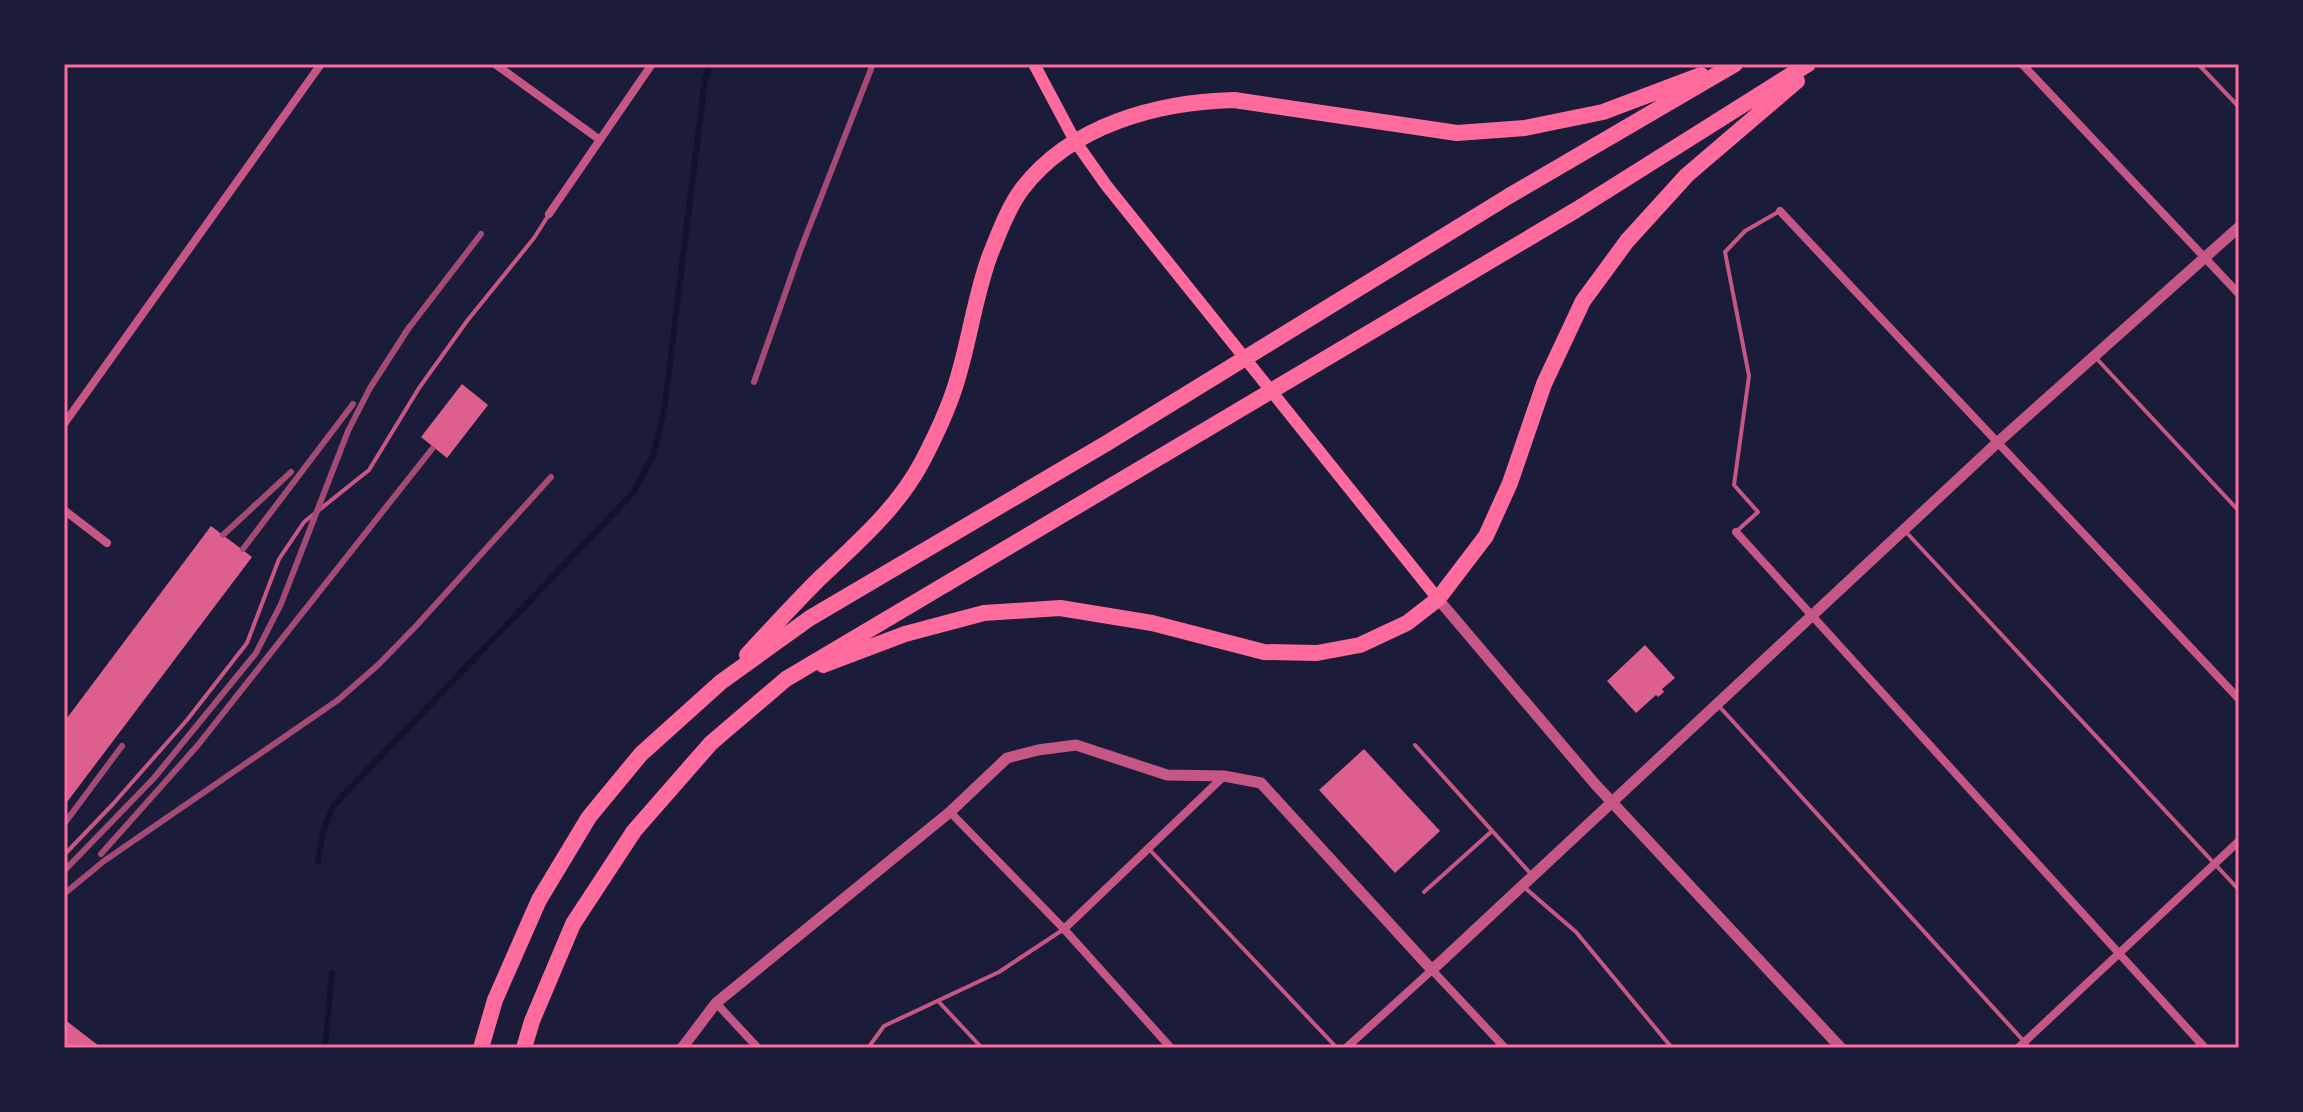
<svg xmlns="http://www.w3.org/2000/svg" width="2303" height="1112" font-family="'Archivo Narrow',sans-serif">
<rect width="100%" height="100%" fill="#1b1b3a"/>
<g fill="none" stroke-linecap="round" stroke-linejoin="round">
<!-- stream -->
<path stroke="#12122b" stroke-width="6" d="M318,862L323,833L333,806L633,493L653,456L664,411L705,79L710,64
M325,1048L332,973"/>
</g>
<!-- building -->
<path fill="#dd5f8e" d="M462,384L488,405L447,458L421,437Z
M211,526L252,557L64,806V722Z
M1645,645L1675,678L1662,689L1664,692L1658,697L1656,695L1636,713L1607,681Z
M1364,749L1440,831L1395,873L1319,790Z
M64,1019L99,1046L98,1048H64Z"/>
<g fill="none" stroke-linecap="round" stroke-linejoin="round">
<!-- service -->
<path stroke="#c65784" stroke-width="4" d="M2198,64L2239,107
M2096,358L2239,511
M1738,530L1758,512L1734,485L1749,376L1725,252L1745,231L1780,211
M1906,532L2239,890
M1718,705L2030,1048
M1415,745L1531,874
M1149,849L1337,1048
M64,855L113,804L187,720L247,643L279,559L304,522L369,470L419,388L467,321L534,238L548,216
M1524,887L1576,932L1672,1048
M1424,892L1492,831
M939,1002L982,1048
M868,1048L884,1026L999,972L1064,929"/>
<!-- minor -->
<path stroke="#c65784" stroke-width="8" d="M495,64L600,140
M2022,64L2239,294
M1780,211L2239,699
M549,214L652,64
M64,424L321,64
M64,510L107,543
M1736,532L2205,1048
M950,812L1064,929L1171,1048
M1064,929L1224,776
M716,1003L758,1048
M1346,1048L1432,970L1505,1048
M2018,1048L2239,841"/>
<!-- tertiary -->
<path stroke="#c65784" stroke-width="11" d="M1438,599L1595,784L1841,1048
M682,1048L716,1003L950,812L1007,758L1038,750L1076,745L1167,775L1224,776L1261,783L1432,970L1998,442L2239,227"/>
<!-- secondary -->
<path stroke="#ff6b9d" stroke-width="12" d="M1034,64L1075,141L1106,185L1438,599"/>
<!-- motorway -->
<path stroke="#ff6b9d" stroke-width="16" d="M747,655C770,630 794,604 818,580C856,544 897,509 922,462C934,439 946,414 954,390C969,346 974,298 990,255C999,233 1008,208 1022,189C1071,125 1157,102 1234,100L1457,133L1525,128L1603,112L1701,75
M823,665L905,634L984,613L1060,608L1152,623L1264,652L1317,653L1360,645L1407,623L1438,599L1486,536L1510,483L1544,384L1583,301L1627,241L1687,175L1797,81
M481,1048L495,1000L539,900L589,817L641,754L721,682L810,618L1107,443L1509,196L1735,64
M524,1048L532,1021L573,924L634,831L711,743L786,679L1576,210L1808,64"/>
<!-- rail -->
<path stroke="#a44b75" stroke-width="6" d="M405,333L481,234
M754,382L800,251L873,64
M223,535L291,472
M243,549L353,404
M64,824L122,746
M101,854L198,745L432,449
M64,871L154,778L256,653L281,604L348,431L370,388L410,326
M64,894L104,861L338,700L378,665L417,625L551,477"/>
</g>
<!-- border -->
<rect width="2303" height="1112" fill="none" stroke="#1b1b3a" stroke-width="132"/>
<rect x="66" y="66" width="2171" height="980" fill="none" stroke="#ff6b9d" stroke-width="3"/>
</svg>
